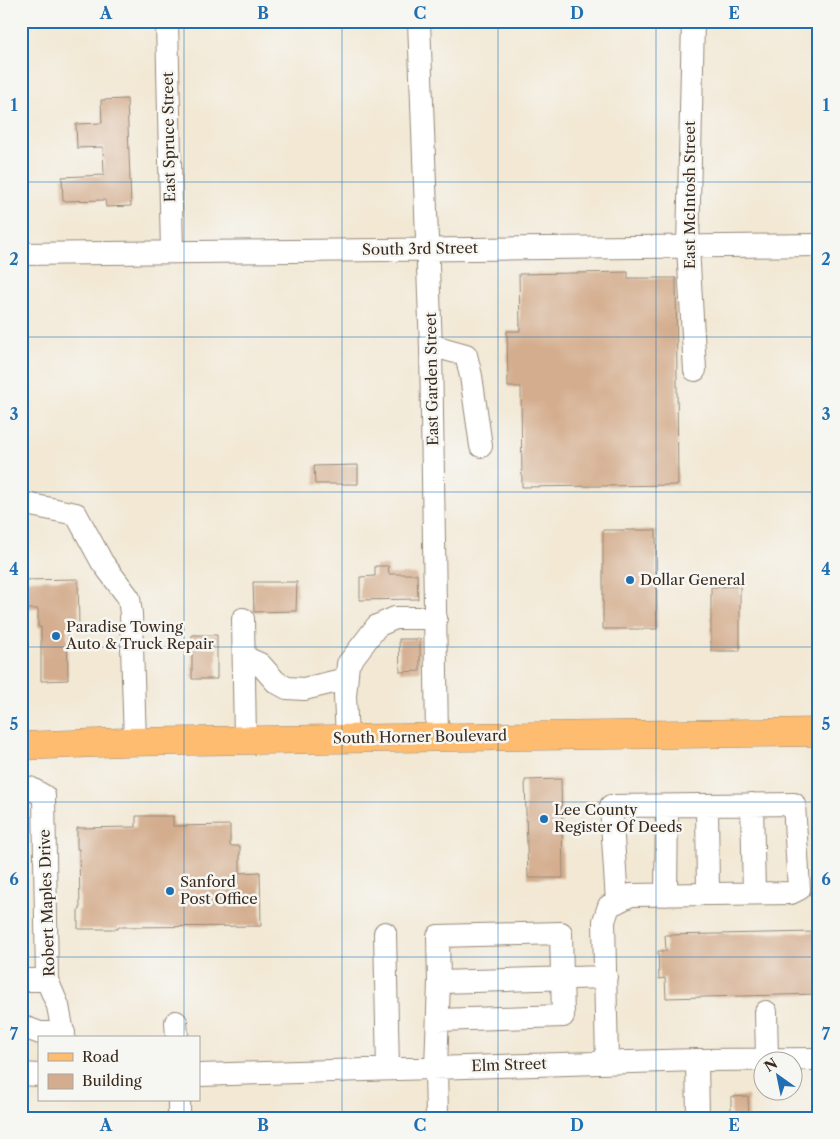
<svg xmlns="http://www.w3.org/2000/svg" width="840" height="1139" font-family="'Libre Caslon Text',serif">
<rect width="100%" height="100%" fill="#f6f6f2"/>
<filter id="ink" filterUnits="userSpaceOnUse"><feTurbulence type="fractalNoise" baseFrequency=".02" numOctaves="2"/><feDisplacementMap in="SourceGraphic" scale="10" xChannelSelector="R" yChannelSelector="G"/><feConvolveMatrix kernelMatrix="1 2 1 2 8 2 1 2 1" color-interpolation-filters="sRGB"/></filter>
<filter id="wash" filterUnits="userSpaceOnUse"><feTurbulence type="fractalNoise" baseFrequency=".0096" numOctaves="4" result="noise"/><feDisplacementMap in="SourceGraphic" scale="20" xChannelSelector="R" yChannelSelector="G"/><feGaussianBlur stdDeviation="1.12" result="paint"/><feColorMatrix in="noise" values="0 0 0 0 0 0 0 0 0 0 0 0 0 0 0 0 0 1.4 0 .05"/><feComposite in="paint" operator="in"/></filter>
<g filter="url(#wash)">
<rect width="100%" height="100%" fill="#f2e8d4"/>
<g id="blocks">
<!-- building -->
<path fill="#d4ad8e" d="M127,99L131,206L106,207L105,200L63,201L62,177L104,175L103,147L77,148L76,124L102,123L101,100Z
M628,272V278H676L678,485L522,487L521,387H508L507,331H520L519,274Z
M358,465V484H315L314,466Z
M603,530H656L657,629H603Z
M375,566H388L389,574H417L418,599L360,600V577L375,576Z
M78,579L79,626H67L68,680L41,681V627H38V609H21V580Z
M253,582H297L296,611L254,612Z
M740,586V651H711V587Z
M192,635H217V679H192Z
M399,639H420V671L400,672Z
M561,779L563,878H528L525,780Z
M136,816H173V826L230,825V846H240V873L260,872L261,926L118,927V929H78V910H80L79,849H77V828L136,827Z
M817,932V940H819V994L666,998L665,978L659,979L658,951H666L665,935Z
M748,1096L749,1118H731V1097Z"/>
</g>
</g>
<g filter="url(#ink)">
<use href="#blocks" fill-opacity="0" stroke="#968979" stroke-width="1"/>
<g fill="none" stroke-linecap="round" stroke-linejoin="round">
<defs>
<path id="minor" d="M167,21L172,252
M419,21L431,348L437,737
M693,21L688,247L695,370
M21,254L819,245
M431,348H441L466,355L471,376L481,446
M21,503L76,514L102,562L129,598L131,614L135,742
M243,619L245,740
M244,657L260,664L276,682L287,688L304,689L346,679
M347,738L345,696L348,664L377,626L395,618H436
M21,789L30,788L44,796L47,980L58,1006L64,1038
M752,804L754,893
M707,805L708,894
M666,895L667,806
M385,933L388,1069
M21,980H47
M766,1012L767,1059
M438,1020L563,1016L561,933L438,936L439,982
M176,1022L177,1038
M21,1026L40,1033H64
M697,1060L698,1118
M607,1062L604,921L609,906L631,895L791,893L799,889L794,804L611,806L617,902
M21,1074L39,1075
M199,1075L697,1060L819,1059
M179,1100V1118
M437,1118L436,1068L439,982L606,977"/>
<path id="major" d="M21,746L124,742L819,732"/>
</defs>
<!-- minor casing -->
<use href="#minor" stroke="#968979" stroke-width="24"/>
<!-- major casing -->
<use href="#major" stroke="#968979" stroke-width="29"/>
<!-- minor -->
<use href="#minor" stroke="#fff" stroke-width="22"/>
<!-- major -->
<use href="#major" stroke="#fdbc6f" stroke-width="28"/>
</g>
</g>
<!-- grid -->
<path fill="none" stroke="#1f6fb2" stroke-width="1" stroke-opacity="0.55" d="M184,21V1038M342,21V1118M498,21V1118M656,21V1118M21,182H819M21,337H819M21,492H819M21,647H819M21,802H819M21,957H819M184,1100V1118"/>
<!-- markers -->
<g fill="#1f6fb2" stroke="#f6f6f2" stroke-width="2">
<circle cx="630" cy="580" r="5"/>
<circle cx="56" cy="636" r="5"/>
<circle cx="544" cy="819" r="5"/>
<circle cx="170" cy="891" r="5"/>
</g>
<g text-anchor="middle" stroke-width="5" stroke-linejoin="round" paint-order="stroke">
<!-- street labels -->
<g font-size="15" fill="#3b2a1e" stroke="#f6f6f2">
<text transform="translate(169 137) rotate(-91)" y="5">East Spruce Street</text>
<text transform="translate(690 195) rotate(-90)" y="5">East McIntosh Street</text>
<text transform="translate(420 249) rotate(-1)" y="5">South 3rd Street</text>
<text transform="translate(432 379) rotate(-91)" y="5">East Garden Street</text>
<text transform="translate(420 737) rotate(-1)" y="5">South Horner Boulevard</text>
<text transform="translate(47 903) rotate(-92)" y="5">Robert Maples Drive</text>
<text transform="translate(509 1065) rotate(-2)" y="5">Elm Street</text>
</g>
<!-- poi labels -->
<g font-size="15" fill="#3b2a1e" stroke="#f6f6f2" text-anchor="start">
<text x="640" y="585">Dollar General</text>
<text x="66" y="632">Paradise Towing<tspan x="66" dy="17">Auto &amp; Truck Repair</tspan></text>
<text x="554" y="815">Lee County<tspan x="554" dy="17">Register Of Deeds</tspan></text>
<text x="180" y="887">Sanford<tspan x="180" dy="17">Post Office</tspan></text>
</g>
</g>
<!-- margin -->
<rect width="840" height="1139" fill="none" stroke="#f6f6f2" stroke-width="55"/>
<!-- legend -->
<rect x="38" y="1036" width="162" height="65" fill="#f6f6f2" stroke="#aba49d"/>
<rect x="48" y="1053" width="25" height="8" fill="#fdbc6f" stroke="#aba49d"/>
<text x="82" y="1062" font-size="15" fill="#3b2a1e">Road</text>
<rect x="48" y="1074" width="25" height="15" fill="#d4ad8e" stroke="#aba49d"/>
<text x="82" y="1086" font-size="15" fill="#3b2a1e">Building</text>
<!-- north arrow -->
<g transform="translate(778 1076) rotate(327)"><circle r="24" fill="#f6f6f2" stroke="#aba49d"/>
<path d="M0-4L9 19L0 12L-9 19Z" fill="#1f6fb2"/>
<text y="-8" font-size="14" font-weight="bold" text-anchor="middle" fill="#3b2a1e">N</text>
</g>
<rect x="28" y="28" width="784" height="1084" fill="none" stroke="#1f6fb2" stroke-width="2"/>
<g font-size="16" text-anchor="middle" font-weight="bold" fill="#1f6fb2">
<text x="106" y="19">A</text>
<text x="263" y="19">B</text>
<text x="420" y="19">C</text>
<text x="577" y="19">D</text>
<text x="734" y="19">E</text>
<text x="14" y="111">1</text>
<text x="826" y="111">1</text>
<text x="14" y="265">2</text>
<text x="826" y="265">2</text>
<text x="14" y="420">3</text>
<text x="826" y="420">3</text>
<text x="14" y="575">4</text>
<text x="826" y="575">4</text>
<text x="14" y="730">5</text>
<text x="826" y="730">5</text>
<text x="14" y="885">6</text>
<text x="826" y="885">6</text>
<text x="14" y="1040">7</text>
<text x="826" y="1040">7</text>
<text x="106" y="1131">A</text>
<text x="263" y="1131">B</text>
<text x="420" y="1131">C</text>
<text x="577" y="1131">D</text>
<text x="734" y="1131">E</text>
</g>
</svg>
